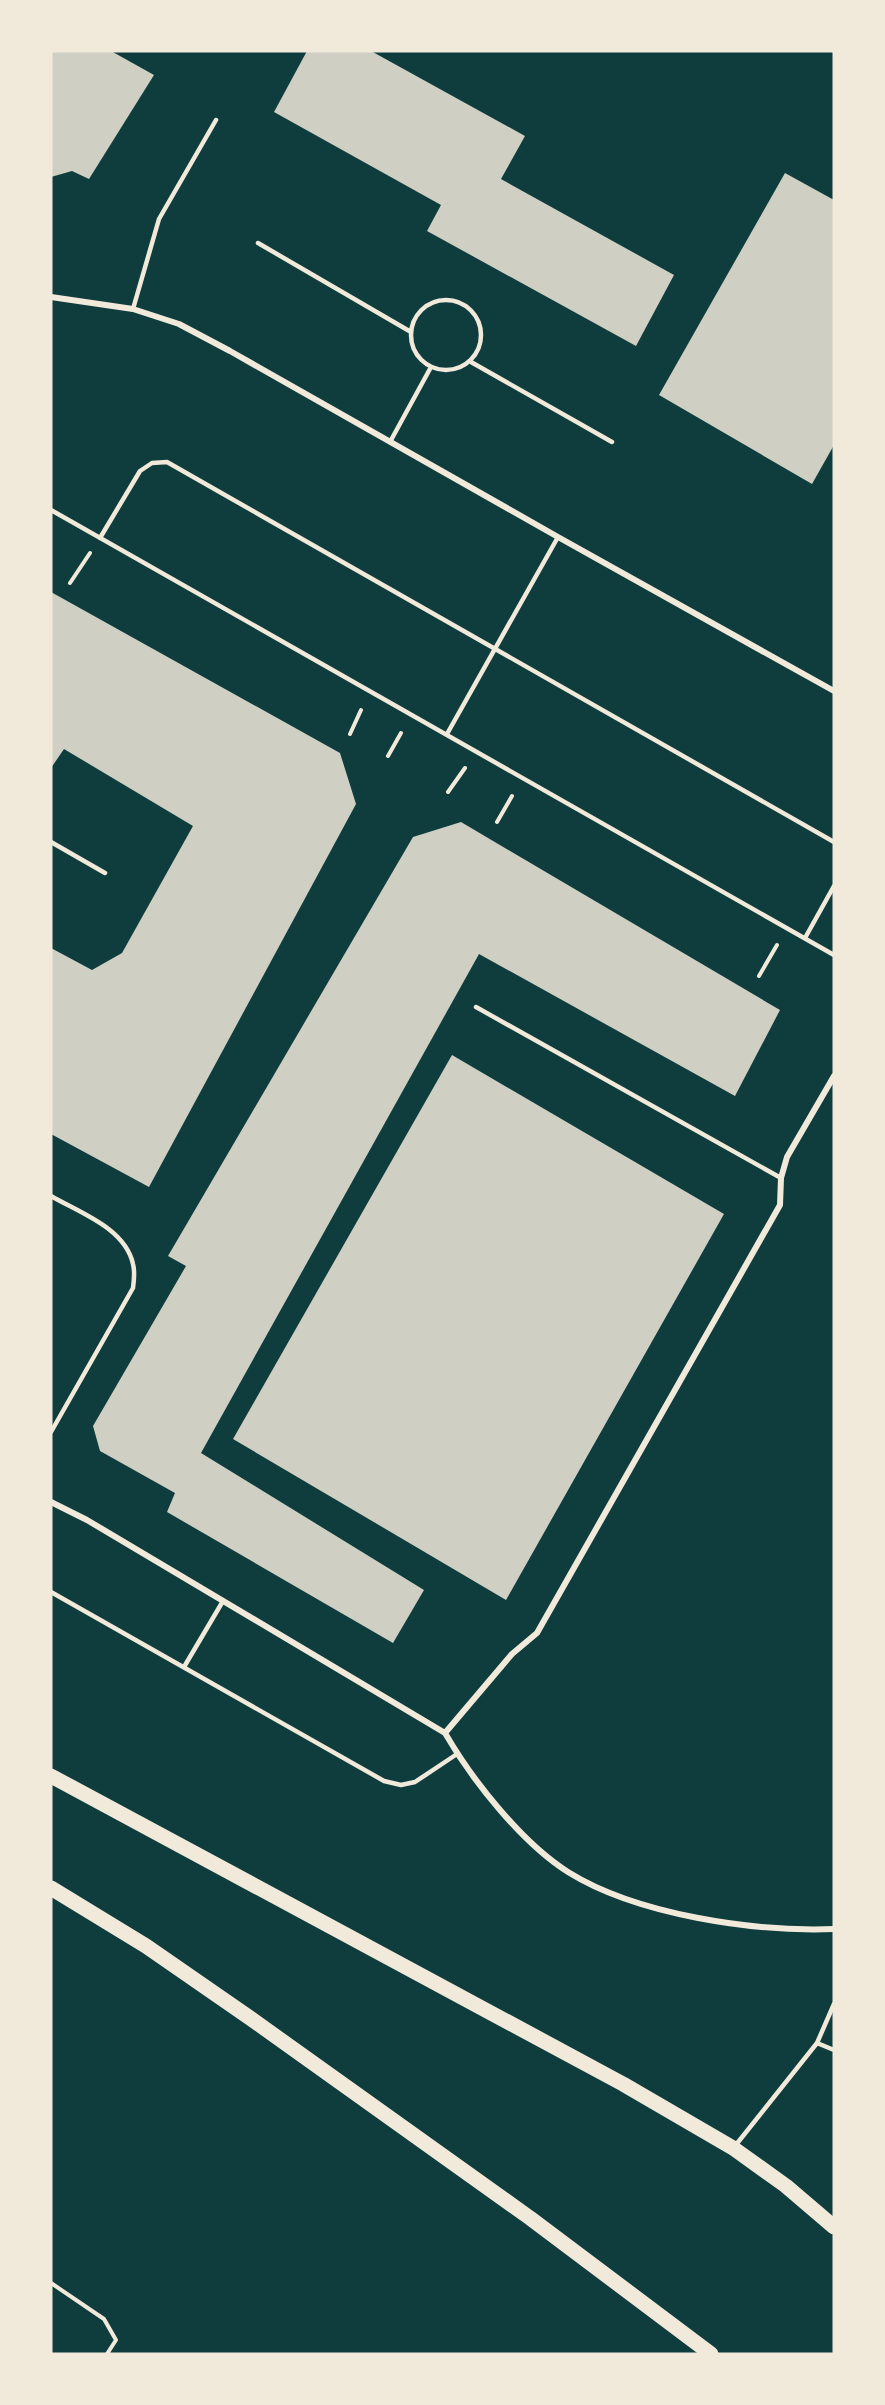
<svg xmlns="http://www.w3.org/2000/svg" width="885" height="2405" font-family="Bitter,serif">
<rect width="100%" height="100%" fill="#0f3d3e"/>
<!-- building -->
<path fill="#cfcfc3" d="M51,51H111L154,75L89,179L72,171L51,177Z
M307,51H371L525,136L501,179L674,275L636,346L427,231L441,205L274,112Z
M785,173L834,200V445L812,484L659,395Z
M51,592L340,753L356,804L149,1187L51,1134V948L92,970L122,953L193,826L64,749L51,768Z
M461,822L780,1010L735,1096L479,954L201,1453L424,1590L393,1643L167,1512L175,1493L100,1451L93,1426L186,1266L168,1256L413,837Z
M452,1055L724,1214L506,1600L233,1439Z"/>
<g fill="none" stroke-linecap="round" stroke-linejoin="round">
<!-- path -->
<path stroke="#f1e9da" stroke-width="4" d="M70,583L90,553
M350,734L361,710
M388,756L401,733
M448,792L465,768
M497,822L512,796
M759,976L777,945
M51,2283L104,2319L116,2340L107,2354"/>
<!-- service -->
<path stroke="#f1e9da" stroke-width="4.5" d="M258,243L411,332
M411 335a35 35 0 1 1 70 0a35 35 0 1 1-70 0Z
M133,309L159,219L216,120
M471,362L612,442
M390,442L431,367
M51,510L834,955
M100,538L140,471L152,463L167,462L834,842
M447,734L558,537
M51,842L105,873
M805,938L834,886
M476,1007L781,1178
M51,1196C80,1213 125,1228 133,1264C135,1272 134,1281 133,1288L51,1432
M51,1592L384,1781L401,1785L415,1782L457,1754
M184,1667L223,1601
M817,2043L834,2004
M735,2146L817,2043L834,2050"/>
<!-- minor -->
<path stroke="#f1e9da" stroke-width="6" d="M51,297L133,309L179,324L230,351L558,537L834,691
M51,1502L87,1520L445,1733C472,1780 522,1843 568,1872C637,1915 754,1932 834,1929
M445,1733L512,1654L537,1633L780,1205L781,1178L787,1157L834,1076"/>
<!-- primary -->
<path stroke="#f1e9da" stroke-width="15" d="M51,1776L623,2084L733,2148L786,2186L834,2227
M51,1888L146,1946L250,2018L530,2218L711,2354"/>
</g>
<!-- border -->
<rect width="885" height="2405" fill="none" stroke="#f1e9da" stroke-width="105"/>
</svg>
